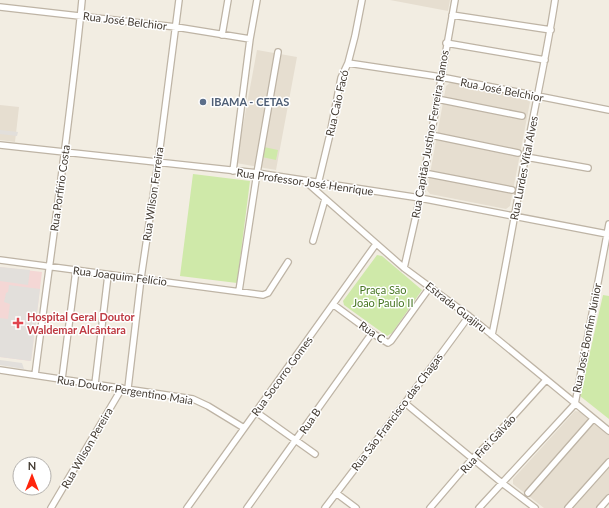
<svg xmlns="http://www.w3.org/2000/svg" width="609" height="508" font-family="Lato,sans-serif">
<rect width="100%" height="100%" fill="#f2ede2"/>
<!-- residential -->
<path fill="#e6ded0" d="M390,0H450L448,11Z
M257,50L297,57L276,170L236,163Z
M451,82L526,97L530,102L510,206L506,209L430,194L427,190L446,86Z
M0,105L19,107L15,142L0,140Z
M575,411L582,412L609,434V494L597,508H544L513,484V479Z"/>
<!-- medical -->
<path fill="#f4d7d5" d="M0,267L42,272L31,361L0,357Z"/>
<!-- green -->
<path fill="#cfe9a9" d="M264,147L278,150L276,160L262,157Z
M193,174L250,181L237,283L180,276Z
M377,255L382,256L422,290L392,333L387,336L344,305L343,301Z
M603,295L609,296V419L580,396Z"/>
<!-- parking -->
<path fill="#e2dfdb" d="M0,130L18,132L17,136L0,134Z
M0,267L30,270L28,285L0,281Z
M9,285L40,289L31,361L0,357V318L8,319L10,304L4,302L6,293L8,292Z
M0,360L22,363L24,369L0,365Z"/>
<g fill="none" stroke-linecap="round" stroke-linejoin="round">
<defs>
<path id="minor" d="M0,7L176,27L250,39
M452,15L551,30
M222,35L228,0
M446,43L545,60
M348,63L441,77L609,110
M437,99L522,116
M431,135L518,153
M0,145L257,173L420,198L607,234
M526,157L588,168
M233,171L250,39L257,0
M424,173L512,190
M305,181L404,268L469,316L609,431
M318,184L330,134L341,78L348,63L355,36L362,0
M313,241L325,199
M0,260L263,295L268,293L288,262
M404,268L420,198L455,0
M239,291L257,173L278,52
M334,305L372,333L388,343L391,341L430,287
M492,335C504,277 514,218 525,159C535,106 547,53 555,0
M0,370L193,399L208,406L244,428
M35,375C51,250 70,125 82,0
M62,379L76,270
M95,384L108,275
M128,388L141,278L158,163L179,0
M405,403L502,483L535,508
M256,412L315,454
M336,493L356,508
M528,493L593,419
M51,508L122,388
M187,508L376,244
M247,508L372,333
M325,508L405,403L469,316
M430,508L472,459L489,443L546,380
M479,508L575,404L609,224
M568,508L609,462
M600,508L609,498"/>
</defs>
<!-- minor casing -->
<use href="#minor" stroke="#beb4a5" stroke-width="8"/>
<!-- minor -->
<use href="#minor" stroke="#fff" stroke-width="5.5"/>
</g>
<!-- markers -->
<circle fill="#5c6f8a" stroke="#fff" stroke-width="1.5" cx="203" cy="102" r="4"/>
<path fill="#e0444e" stroke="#fff" stroke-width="1.5" d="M16 317h4v4h4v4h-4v4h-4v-4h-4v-4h4z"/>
<g text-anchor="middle" stroke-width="3" stroke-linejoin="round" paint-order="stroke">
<!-- street labels -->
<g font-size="11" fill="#443c33" stroke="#fff">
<text transform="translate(125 21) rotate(7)" y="4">Rua José Belchior</text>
<text transform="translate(502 90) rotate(11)" y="4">Rua José Belchior</text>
<text transform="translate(337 103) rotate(-77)" y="4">Rua Caio Facó</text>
<text transform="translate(430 134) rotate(-80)" y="4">Rua Capitão Justino Ferreira Ramos</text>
<text transform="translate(524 168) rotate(-79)" y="4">Rua Lurdes Vítal Alves</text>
<text transform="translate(305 182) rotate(8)" y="4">Rua Professor José Henrique</text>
<text transform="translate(60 188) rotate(-82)" y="4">Rua Porfírio Costa</text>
<text transform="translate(153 194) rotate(-82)" y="4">Rua Wilson Ferreira</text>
<text transform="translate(120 276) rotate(7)" y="4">Rua Joaquim Felício</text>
<text transform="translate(456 307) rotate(38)" y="4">Estrada Guajiru</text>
<text transform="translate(372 332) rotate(34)" y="4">Rua C</text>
<text transform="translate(587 338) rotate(-79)" y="4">Rua José Bonfim Júnior</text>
<text transform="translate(282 376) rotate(-54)" y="4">Rua Socorro Gomes</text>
<text transform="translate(125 390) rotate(9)" y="4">Rua Doutor Pergentino Maia</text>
<text transform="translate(397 412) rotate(-53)" y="4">Rua São Francisco das Chagas</text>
<text transform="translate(310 421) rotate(-55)" y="4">Rua B</text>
<text transform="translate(488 444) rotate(-47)" y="4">Rua Frei Galvão</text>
<text transform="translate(87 448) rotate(-60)" y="4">Rua Wilson Pereira</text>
</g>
<!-- service labels -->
<g font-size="11" font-weight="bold" fill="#4e5e75" stroke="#fff" text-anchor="start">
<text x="211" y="106">IBAMA - CETAS</text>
</g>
<!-- park labels -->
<g font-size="11" fill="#487724" stroke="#fff">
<text x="383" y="294">Praça São<tspan x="383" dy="13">João Paulo II</tspan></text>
</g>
<!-- health labels -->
<g font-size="11" font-weight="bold" fill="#be3a42" stroke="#fff" text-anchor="start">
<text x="27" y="321">Hospital Geral Doutor<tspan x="27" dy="13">Waldemar Alcântara</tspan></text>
</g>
</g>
<!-- north arrow -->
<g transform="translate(32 476)"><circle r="19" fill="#ffffff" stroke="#b4b1ad"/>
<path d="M0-3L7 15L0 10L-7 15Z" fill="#ff250c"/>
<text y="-6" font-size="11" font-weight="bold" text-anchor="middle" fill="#443c33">N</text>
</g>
</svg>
